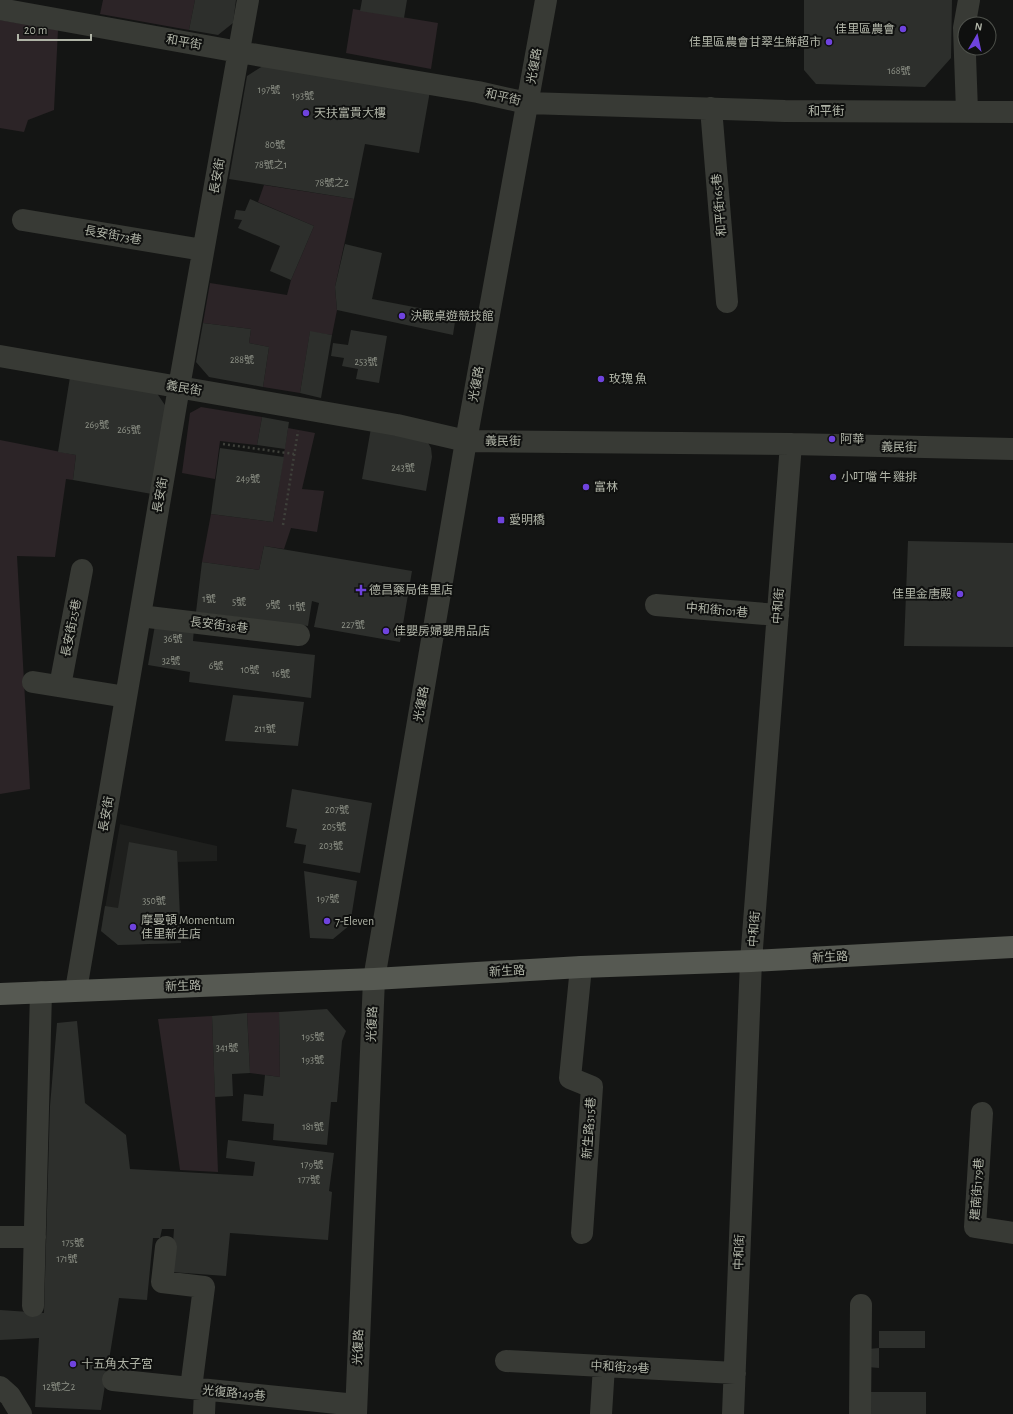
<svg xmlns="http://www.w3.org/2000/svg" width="1013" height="1414" font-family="'Alegreya Sans','Noto Sans TC',sans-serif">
<rect width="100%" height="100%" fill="#141514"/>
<!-- built -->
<path fill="#1e1f1d" d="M120,824L217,846V861L178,862L181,943L118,945L101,931Z"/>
<!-- green -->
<path fill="#2c2427" d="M103,0H195L189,30L100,14Z
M353,9L438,23L431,69L346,53Z
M0,20L58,30L54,110L28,120L24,132L0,128Z
M264,185L354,199L335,287L337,310L332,335L310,332L300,393L263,387L269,347L249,343L251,329L203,323L210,283L287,295L291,280L314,226L258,202Z
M201,407L262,417L257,445L220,441L215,479L182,473L190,413Z
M288,428L315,433L302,489L324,491L317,532L291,528L284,549L264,546L259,570L202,562L211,514L273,522Z
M0,440L76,455L73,480L66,479L55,557L17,556L30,789L0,794Z
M279,1012L280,1077L250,1073L247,1013Z
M212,1016L218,1172L180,1170L158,1019Z"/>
<!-- building -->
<path fill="#2d2f2c" d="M195,0H236L233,23L218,35L189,30Z
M362,0H407L404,18L360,11Z
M804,0H952L951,58L925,87L816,84L804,70Z
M266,64L430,91L419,153L365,144L354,199L229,179L247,76Z
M250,199L314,226L291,280L270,271L280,246L238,228L242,220L234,219L236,210L245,211Z
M345,244L382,253L372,299L456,315L453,335L337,310L335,287Z
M203,323L251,329L249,343L269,347L263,387L209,377L196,362Z
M351,330L387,336L379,383L356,379L358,369L342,366L344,358L331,356L333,343L348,345Z
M310,331L332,335L321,398L300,393Z
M70,377L154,389L167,408L152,494L73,480L76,455L58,452Z
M262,417L289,422L285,449L257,445Z
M371,428L427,441L431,448L432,457L426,491L362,479Z
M220,448L284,457L273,522L211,514Z
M908,541L1013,543V647L904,646Z
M264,546L412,571L400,642L314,627L319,603L312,601L308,626L196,612L202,562L259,570Z
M155,625L194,628L193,641L315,655L311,698L189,682L190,672L148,665Z
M233,695L304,702L298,746L225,741Z
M292,789L372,803L360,873L303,863L306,845L294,843L297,829L286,827Z
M129,842L177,851L181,943L118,945L101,931L105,906L118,908Z
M304,871L357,881L350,925L333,939L310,938Z
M327,1009L346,1031L342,1041L337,1102H331L327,1145L273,1140L274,1124L242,1121L244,1094L263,1096L265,1075L280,1077L279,1012Z
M247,1013L250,1073L232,1074L233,1096L215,1097L212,1016Z
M77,1021L85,1103L126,1135L130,1169L253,1176L255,1162L226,1158L228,1140L334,1153L329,1191L332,1192L328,1240L230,1233L226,1276L171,1272L174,1229H162L160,1238H153L147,1300L119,1298L101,1410L35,1407L39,1338L0,1340V1310L44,1313L50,1106L57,1023Z
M879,1331H925V1348H879Z
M879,1348V1368L868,1367V1349Z
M868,1392H926V1414H869Z"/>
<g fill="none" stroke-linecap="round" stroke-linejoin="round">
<!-- path -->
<path stroke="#3f413b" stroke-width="2.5" stroke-dasharray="2 3" stroke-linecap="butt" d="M223,444L294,454
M283,525L298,431"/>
<!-- minor -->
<path stroke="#383a35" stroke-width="22" d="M0,9L239,52L478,92L527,103L785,111L1013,112
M711,108L727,302
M967,111L964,28L969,0
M23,220L203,250
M0,356L397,425L466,441L791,444L1013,449
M656,605L778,615
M140,616L299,635
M33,682L126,697
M60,686L82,570
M581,967L570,1078L592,1087L582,1233
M76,990L179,387L248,0
M982,1113L975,1227L1013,1233
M0,1237H35
M166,1247L162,1282L204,1287L191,1388
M33,1306L41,992
M506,1361L735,1373
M113,1380L356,1405
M0,1387L10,1396L21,1414
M204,1414L205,1390
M356,1414L374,979L466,441L546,0
M601,1414L604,1366
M733,1414L751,961L791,444
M860,1414L861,1305"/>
<!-- major -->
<path stroke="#565952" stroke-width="22" d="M0,994L374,979L581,967L751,961L1013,947"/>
</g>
<!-- markers -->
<g fill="#6f43de" stroke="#0f100f" stroke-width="1.5">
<circle cx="903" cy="29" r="4"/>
<circle cx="829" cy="42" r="4"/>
<circle cx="306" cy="113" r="4"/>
<circle cx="402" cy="316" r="4"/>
<circle cx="601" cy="379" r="4"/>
<circle cx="832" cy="439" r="4"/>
<circle cx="833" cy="477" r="4"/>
<circle cx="586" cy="487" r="4"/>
<rect x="497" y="516" width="8" height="8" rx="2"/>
<path d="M359 584h4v4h4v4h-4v4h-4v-4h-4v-4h4z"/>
<circle cx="960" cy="594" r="4"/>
<circle cx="386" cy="631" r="4"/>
<circle cx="327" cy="921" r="4"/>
<circle cx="133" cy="927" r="4"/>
<circle cx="73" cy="1364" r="4"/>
</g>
<g text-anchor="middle" stroke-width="4" stroke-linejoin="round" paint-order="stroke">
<!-- number labels -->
<g font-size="10" fill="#8f9388">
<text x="899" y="74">168號</text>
<text x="269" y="93">197號</text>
<text x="303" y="99">193號</text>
<text x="275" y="148">80號</text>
<text x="271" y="168">78號之1</text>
<text x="332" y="186">78號之2</text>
<text x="242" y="363">288號</text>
<text x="366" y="365">253號</text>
<text x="97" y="428">269號</text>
<text x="129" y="433">265號</text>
<text x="403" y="471">243號</text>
<text x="248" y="482">249號</text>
<text x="209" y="602">1號</text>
<text x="239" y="605">5號</text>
<text x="273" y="608">9號</text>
<text x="297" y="610">11號</text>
<text x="353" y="628">227號</text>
<text x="173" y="642">36號</text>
<text x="171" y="664">32號</text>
<text x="216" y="669">6號</text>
<text x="250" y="673">10號</text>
<text x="281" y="677">16號</text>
<text x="265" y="732">211號</text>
<text x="337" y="813">207號</text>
<text x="334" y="830">205號</text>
<text x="331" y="849">203號</text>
<text x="328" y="902">197號</text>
<text x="154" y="904">350號</text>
<text x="313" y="1040">195號</text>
<text x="227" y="1051">341號</text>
<text x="313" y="1063">193號</text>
<text x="313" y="1130">181號</text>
<text x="312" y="1168">179號</text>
<text x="309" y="1183">177號</text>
<text x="73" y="1246">175號</text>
<text x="67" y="1262">171號</text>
<text x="59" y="1390">12號之2</text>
</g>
<!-- poi labels -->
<g font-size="12" fill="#b0b4a7" stroke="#0f100f" text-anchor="start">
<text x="895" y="33" text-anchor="end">佳里區農會</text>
<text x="821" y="46" text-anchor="end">佳里區農會甘翠生鮮超市</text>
<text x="314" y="117">天扶富貴大樓</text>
<text x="410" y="320">決戰桌遊競技館</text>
<text x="609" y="383">玫瑰 魚</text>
<text x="840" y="443">阿華</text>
<text x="841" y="481">小叮噹 牛 雞排</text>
<text x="594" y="491">富林</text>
<text x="509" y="524">愛明橋</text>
<text x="369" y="594">德昌藥局佳里店</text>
<text x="952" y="598" text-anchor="end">佳里金唐殿</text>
<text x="394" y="635">佳嬰房婦嬰用品店</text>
<text x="141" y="924">摩曼頓 Momentum<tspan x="141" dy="14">佳里新生店</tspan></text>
<text x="335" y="925">7-Eleven</text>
<text x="81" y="1368">十五角太子宮</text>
</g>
<!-- street labels -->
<g font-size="12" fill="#b0b4a7" stroke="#0f100f">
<text transform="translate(184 42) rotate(10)" y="4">和平街</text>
<text transform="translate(534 66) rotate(-80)" y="4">光復路</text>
<text transform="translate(503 97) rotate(13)" y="4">和平街</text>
<text x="826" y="115">和平街</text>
<text transform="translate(217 176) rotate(-80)" y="4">長安街</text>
<text transform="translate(719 205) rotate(-95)" y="4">和平街165巷</text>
<text transform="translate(113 235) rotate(10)" y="4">長安街73巷</text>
<text transform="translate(476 384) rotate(-80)" y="4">光復路</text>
<text transform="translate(184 388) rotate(10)" y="4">義民街</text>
<text transform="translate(503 441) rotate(1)" y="4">義民街</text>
<text transform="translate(899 447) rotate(1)" y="4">義民街</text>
<text transform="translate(160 495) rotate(-80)" y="4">長安街</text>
<text transform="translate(778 606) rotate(-86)" y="4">中和街</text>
<text transform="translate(717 610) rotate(5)" y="4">中和街101巷</text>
<text transform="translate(219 625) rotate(7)" y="4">長安街38巷</text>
<text transform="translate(71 628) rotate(-79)" y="4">長安街25巷</text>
<text transform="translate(421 704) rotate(-80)" y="4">光復路</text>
<text transform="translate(106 814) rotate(-80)" y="4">長安街</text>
<text transform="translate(754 929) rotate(-86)" y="4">中和街</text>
<text transform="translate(830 957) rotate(-3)" y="4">新生路</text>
<text transform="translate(507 971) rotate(-3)" y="4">新生路</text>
<text transform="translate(183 986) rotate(-2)" y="4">新生路</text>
<text transform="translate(372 1024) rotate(-88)" y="4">光復路</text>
<text transform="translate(589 1128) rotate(-86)" y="4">新生路315巷</text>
<text transform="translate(977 1189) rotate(-86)" y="4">建南街179巷</text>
<text transform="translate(739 1252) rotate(-88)" y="4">中和街</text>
<text transform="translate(358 1347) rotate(-88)" y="4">光復路</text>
<text transform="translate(620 1367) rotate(3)" y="4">中和街29巷</text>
<text transform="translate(234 1393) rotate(6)" y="4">光復路149巷</text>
</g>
</g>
<!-- north arrow -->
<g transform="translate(977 36) rotate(9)"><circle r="19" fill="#0f100f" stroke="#4f524c"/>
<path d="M0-3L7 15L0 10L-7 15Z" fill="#6f43de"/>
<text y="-6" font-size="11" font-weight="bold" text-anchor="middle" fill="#b0b4a7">N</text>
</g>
<!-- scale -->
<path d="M18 34v6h73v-6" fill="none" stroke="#b0b4a7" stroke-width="2"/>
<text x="24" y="34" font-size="12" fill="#b0b4a7" stroke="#0f100f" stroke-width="3" paint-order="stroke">20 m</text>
</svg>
